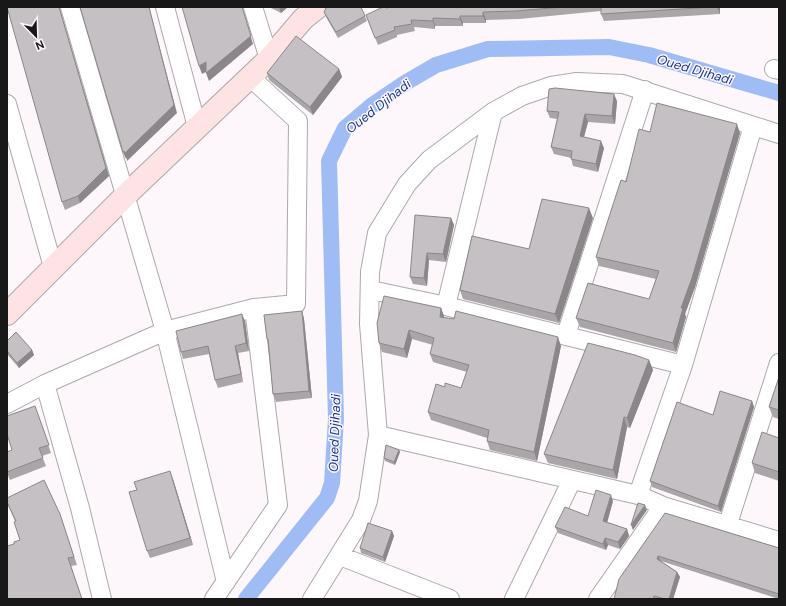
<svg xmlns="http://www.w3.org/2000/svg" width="786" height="606" font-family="'DM Sans',sans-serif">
<rect width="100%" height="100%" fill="#fdf7fc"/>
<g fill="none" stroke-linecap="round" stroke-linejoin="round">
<!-- canal -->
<path stroke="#9fbcf5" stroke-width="16" d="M246,599L327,498L332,483L336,419L329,161L345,128L371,106L405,83L436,65L488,49L609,47L649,55L779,93"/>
<defs>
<path id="street" d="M70,7L165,331L226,582
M165,7L197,127
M253,7L269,59
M774,69L779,70
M250,77L298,121L296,304L254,308
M7,104L53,267
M371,290L446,306L683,365
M446,306L493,112
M566,335L645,90
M45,384L80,508L102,599
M7,404L45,384L165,331L254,308L278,505L214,599
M378,435L638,495L663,506L779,541
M638,495L683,365L753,126
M727,527L779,363
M340,556L450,599
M312,599L361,520L368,501L378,435L369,324L370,272L377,233L407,184L429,160L493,112L522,96L551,86L577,82L623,84L779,134
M514,599L572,480
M598,599L663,506"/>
<path id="secondary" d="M7,314L126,195L269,59L303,19L318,7"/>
</defs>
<!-- street casing -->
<use href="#street" stroke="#ada8ac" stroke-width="20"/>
<!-- secondary casing -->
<use href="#secondary" stroke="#ada8ac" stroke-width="24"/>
<!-- street -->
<use href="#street" stroke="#fff" stroke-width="18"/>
<!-- secondary -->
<use href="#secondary" stroke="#fde4e2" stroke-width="22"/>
</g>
<!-- wall -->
<path fill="#a9a5a9" d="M271,7H288L281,13L271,8Z
M392,7H720V14L604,21L601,14V11L519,19L486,20V23H463V26H435V29L414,27L415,31L397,35V37L378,45L366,15L386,8Z
M60,10L109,176L80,203L65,210L62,202Z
M324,12L365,16L367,21L338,38L326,17Z
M339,69L342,77L313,115L269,80L267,73Z
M617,101L615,124L588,122L584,137L604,148L598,172L573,166L571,158L554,154L551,147L557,119L550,118L547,111Z
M650,132L740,133L695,287L685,314L686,317L676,352L580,327L576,318L649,299L656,279L599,266L596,257L626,182Z
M451,218L454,225L446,262L429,260L427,286L413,284L410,277Z
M593,218L559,323L463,299L460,290L529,249Z
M441,308L444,317L561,346L537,461L490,450L487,441V438L431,420L428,412L445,387L461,388L467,372L433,362L430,354L433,345L412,339L407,358L382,352L379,343Z
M302,311L304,319L312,398L276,402L273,394L269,346L267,339Z
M245,321L249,351L238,353L243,382L218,388L215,380L209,354L183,359L181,352Z
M7,341L32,350L34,355L19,368L7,354Z
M649,360L653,370L630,428L627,427L617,479L548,463L544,454Z
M779,377V419L773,417L769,407Z
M752,401L754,407L721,512L652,487L650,481L713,415Z
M35,406L51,453L42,456L46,466L10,480L7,473V452L12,450Z
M779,438V481L755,473L752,463Z
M399,450L400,452L395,465L385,461L384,458Z
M173,479L193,545L150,558L147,551Z
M7,498L60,514L77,565L71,566L82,599H7L20,540L15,521L7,503Z
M613,501L607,522L627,529L629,536L620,549L608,545L606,550L558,533L555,527L588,516Z
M665,513L779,548V599L661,561L677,572L680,577L673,599H614Z
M392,531L394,536L385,562L361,553L360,548Z"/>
<!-- shaded-wall -->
<path fill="#8a8689" d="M59,7H60V10L109,176L80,203L78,196Z
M149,7L177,113L127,161V158L126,159L123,152L124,151Z
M242,7H243V10L253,44L209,81L206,73Z
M279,7H288L281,13Z
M717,7H720V14Z
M483,12L486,20V23L483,16Z
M460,16L463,23V26L460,19Z
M433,18L435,26V29L433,21Z
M206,62L209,70L202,74L199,66Z
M339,69L342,77L313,115L310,107Z
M614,94L617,101L615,124L612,116Z
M585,114L588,122L582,144L580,136Z
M737,124L740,133L695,287L685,314L686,317L676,352L673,343L681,308Z
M601,141L604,148L598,172L596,164Z
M589,208L593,218L559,323L555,314Z
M451,218L454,225L446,262L443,254Z
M427,253L429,260L427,286L424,278Z
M441,308L444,316V325L440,317Z
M302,311L304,319L312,398L309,391Z
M242,314L245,321L249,351L246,343Z
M409,330L412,339L407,358L404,349Z
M558,337L561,346L537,461L534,452Z
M235,346L238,353L243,382L241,374Z
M32,350L34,355L19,368L17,363Z
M649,360L653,370L630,428L627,418Z
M752,401L754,407L721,512L718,506Z
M624,417L627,427L617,479L613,470Z
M399,450L400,452L395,465L394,462Z
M170,471L173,479L193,545L190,538Z
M611,495L613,501L606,527L603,521Z
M645,505L647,510L633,530L631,525Z
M627,529L629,536L620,549L618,542Z
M392,531L394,536L385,562L383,557Z
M605,538L608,545L606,550L603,544Z
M658,556L661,561L657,559Z
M677,572L680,577L673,599H669Z"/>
<!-- building -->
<path fill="#c5c0c4" stroke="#8a8689" d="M7,7H59L106,168L78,196L62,202Z
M80,7H149L174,105L125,153L124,151L123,152Z
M182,7H242L251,36L206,73V62L199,66Z
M329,7H361L365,16L336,32L324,12L326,8Z
M383,7H385L386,8L392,7H563L516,11L483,12V16H460V19L433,18V21L411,20L412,24L394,27L395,30L375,38L366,15Z
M601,7H713L601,14Z
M296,36L339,69L310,107L267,73Z
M555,88L614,94L612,116L585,114L580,136L601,141L596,164L571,159L572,151L551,147L559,112L547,111L549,89Z
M657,103L737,124L692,278L681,308H683L673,343L576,318L588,283L649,299L659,271L596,257L621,180L626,182L639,129L650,132Z
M542,199L589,208L555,314L460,290L472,236L529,249Z
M415,215L451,218L443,254L427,253L424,278L410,277Z
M384,296L441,308L440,317L454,319L456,311L558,337L534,452L487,441L489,430L428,412L436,384L445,387V383L461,388L469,365L430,354L434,338L409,330L404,349L379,343L377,323Z
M302,311L309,391L273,394L268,339H267L264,315Z
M242,314L246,343L235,346L241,374L215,380L208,346L181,352L176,331Z
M16,332L32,350L17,363L7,351V341Z
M588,343L635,355L649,360L627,418L624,417L613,470L544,454Z
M779,377V410L769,407Z
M720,391L752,401L718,506L650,481L677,402L713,415Z
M35,406L49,445L39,448L43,458L7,472V452L12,450L7,434V416Z
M762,432L779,438V472L752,463Z
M386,445L399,450L394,462L384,458Z
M170,471L190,538L147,551L129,492L137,490L134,482Z
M44,480L60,514L74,557L68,558L82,599H7V546L14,544V542L20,540L14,522L16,521L7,502V498Z
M596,490L611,495L603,521L627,529L618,542L605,538L603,544L555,527L565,507L588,516Z
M638,503L645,505L631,525Z
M665,513L779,548V594L658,556L657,559L677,572L669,599H665L654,596L653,599L649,598V599H614L619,579Z
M368,523L392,531L383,557L360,548Z"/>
<g text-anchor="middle" stroke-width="3" stroke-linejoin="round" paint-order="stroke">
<!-- water labels -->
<g font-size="13" font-style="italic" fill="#18398a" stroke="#fdf7fc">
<text transform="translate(695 69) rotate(16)" y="5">Oued Djihadi</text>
<text transform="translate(378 106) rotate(-38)" y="5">Oued Djihadi</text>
<text transform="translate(334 433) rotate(-88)" y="5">Oued Djihadi</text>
</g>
</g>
<!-- border -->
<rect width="786" height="606" fill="none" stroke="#191819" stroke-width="16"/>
<!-- north arrow -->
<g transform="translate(36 36) rotate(157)" stroke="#fdf7fc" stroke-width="3" paint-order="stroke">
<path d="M0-3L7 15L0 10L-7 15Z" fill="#191819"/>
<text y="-6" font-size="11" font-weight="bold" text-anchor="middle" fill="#191819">N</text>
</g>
</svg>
